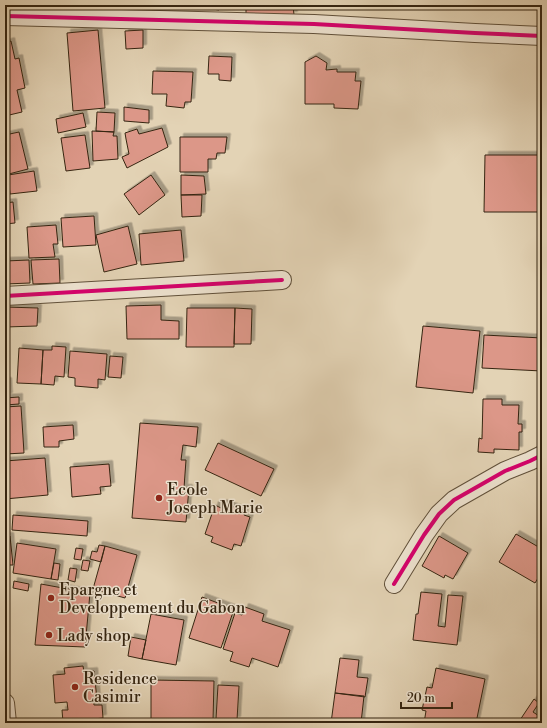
<svg xmlns="http://www.w3.org/2000/svg" width="547" height="728" font-family="'Libre Bodoni',serif">
<defs>
<filter id="shadow"><feDropShadow dx="3.5" dy="-3.5" stdDeviation="0" flood-color="#0004"/></filter>
</defs>
<rect width="100%" height="100%" fill="#e3d3b5"/>
<filter id="stains"><feTurbulence type="fractalNoise" baseFrequency=".005" numOctaves="4"/><feColorMatrix values="0 0 0 0 .2 0 0 0 0 .09 0 0 0 0 .02 0 0 0 .5 -.17"/></filter>
<radialGradient id="worn" r=".72"><stop offset=".6" stop-color="#630" stop-opacity="0"/><stop offset="1" stop-color="#630" stop-opacity=".3"/></radialGradient>
<!-- building -->
<path fill="#dc9788" stroke="#352511" filter="url(#shadow)" d="M184,5H220L219,10Z
M246,5H293L294,15L246,14Z
M98,30L105,108L73,111L67,33Z
M143,30V48L126,49L125,31Z
M11,41L15,59L19,58L25,88L17,90L22,112L5,116V43Z
M209,56L232,57L231,81L219,80V74H208Z
M316,56L327,63L326,70L337,69V72H356L355,81H361L358,109L334,108V104H305V62Z
M153,71L193,72L191,102H185L184,108L166,106L167,94H152Z
M124,107L149,110V123L124,121Z
M97,112L115,113L114,132L96,131Z
M83,113L86,127L58,133L56,119Z
M162,128L168,147L127,168L122,157L129,154L126,139L125,133L137,129L139,134Z
M92,131L114,132L113,136H117L118,159L93,161Z
M19,132L28,169L5,175V135Z
M85,135L90,168L66,171L61,138Z
M180,137H227L225,153H217L216,159H208V172H180Z
M485,155H542V212H484Z
M34,171L37,191L10,194L8,175Z
M151,175L165,195L139,215L124,194Z
M181,175L204,176L206,194L181,195Z
M181,195H202L201,216L182,217Z
M13,202L15,223L5,224V203Z
M94,216L96,245L63,247L61,218Z
M56,225L58,244H53L55,257L29,258L27,227Z
M128,226L137,264L104,272L96,235Z
M181,230L184,261L141,265L139,234Z
M59,259L60,283L33,284L31,260Z
M29,260L30,283L5,284V261Z
M161,305V320L179,321V339H127L126,306Z
M5,307L38,308L37,326L5,327Z
M187,308H235L234,347H186Z
M235,308L252,309L251,344H234Z
M423,326L480,331L473,393L416,387Z
M484,335L542,338V371L482,368Z
M52,346L66,347L64,377L55,376L54,385L41,384L43,350H52Z
M19,348L43,350L41,384L17,383Z
M70,351L107,354L105,380L98,379V388L75,386V378L68,377Z
M110,356L123,357L121,378L108,377Z
M5,381H8L9,396L5,397Z
M19,397V404L5,405V398Z
M483,399H502V405H519L518,424H522V432H519V450L494,449V453L478,452L479,438L482,439Z
M21,406L24,453L5,454V407Z
M140,423L198,427L196,447L183,445L181,460H186L184,488H189L186,522L132,518Z
M73,425L74,439L59,441V447H44L43,427Z
M218,443L274,469L261,496L205,470Z
M45,458L48,495L5,499V461Z
M109,464L111,486L100,487L101,494L72,497L70,467Z
M223,503L245,511L244,515L250,517L241,546L234,544L232,550L211,542L213,537L205,534L215,505L221,508Z
M13,515L88,521L87,536L12,530Z
M516,534L542,549V572L535,583L499,562Z
M5,536H10L13,565H5Z
M439,536L468,553L453,579L445,575L444,578L422,566Z
M17,543L56,549L51,579L13,573Z
M99,545L105,546L101,562L90,559L92,551L97,552Z
M105,546L137,555L125,598L93,589Z
M76,548L83,549L81,560L74,559Z
M83,560L90,561L88,571L81,570Z
M54,563L60,564L58,580L51,579Z
M70,568L77,569L75,582L68,580Z
M14,581L29,584L28,591L13,588Z
M41,584L90,593L85,647L35,645Z
M421,592L442,594L438,626L445,627L448,595L463,596L457,645L413,640L416,614H418Z
M202,597L234,609L221,648L189,638Z
M245,607L264,614L262,621L290,630L278,667L252,658L249,667L230,661L233,652L223,649L235,613L242,615Z
M151,614L184,620L176,665L142,659Z
M131,637L146,640L142,659L128,656Z
M340,658L359,660L357,677L368,678L365,697L335,693Z
M83,666L84,672L94,671L97,699H93L94,705H102L103,718L63,722L62,710H68L67,702L55,703L53,675L65,674L64,668Z
M436,668L485,679L476,723H424L426,711L422,710L427,687L432,688Z
M151,680L214,681L213,721L151,720Z
M218,685L239,686L237,720L216,719Z
M335,693L364,696L361,723H331Z
M534,699L539,703L533,712L542,718V723H518Z"/>
<g fill="none" stroke-linecap="round" stroke-linejoin="round">
<defs>
<path id="minor" d="M5,16L314,24L475,33L542,36
M5,296L282,280
M394,584L424,535L439,514L454,500L505,471L530,461L542,455
M5,703L7,723"/>
</defs>
<!-- minor casing -->
<use href="#minor" stroke="#60503a" stroke-width="20"/>
<!-- minor -->
<use href="#minor" stroke="#ede2cf" stroke-width="18"/>
<defs>
<path id="cycleway" d="M5,16L314,24L475,33L542,36
M5,296L282,280
M394,584L424,535L439,514L454,500L505,471L530,461L542,455"/>
</defs>
<!-- cycleway casing -->
<use href="#cycleway" stroke="#ede2cf" stroke-width="6"/>
<!-- cycleway -->
<use href="#cycleway" stroke="#d6006c" stroke-width="4"/>
</g>
<!-- markers -->
<g fill="#8f2418" stroke="#ede2cf" stroke-width="1.5">
<circle cx="159" cy="498" r="4"/>
<circle cx="51" cy="598" r="4"/>
<circle cx="49" cy="635" r="4"/>
<circle cx="75" cy="687" r="4"/>
</g>
<g text-anchor="middle" stroke-width="3" stroke-linejoin="round" paint-order="stroke">
<!-- poi labels -->
<g font-size="16" fill="#352511" stroke="#ede2cf" text-anchor="start">
<text x="167" y="495">Ecole<tspan x="167" dy="18">Joseph Marie</tspan></text>
<text x="59" y="595">Epargne et<tspan x="59" dy="18">Developpement du Gabon</tspan></text>
<text x="57" y="641">Lady shop</text>
<text x="83" y="684">Residence<tspan x="83" dy="18">Casimir</tspan></text>
</g>
</g>
<!-- margin -->
<rect width="547" height="728" fill="none" stroke="#e3d3b5" stroke-width="20"/>
<rect x="6" y="6" width="535" height="716" fill="none" stroke="#352511" stroke-width="2"/>
<rect x="10" y="10" width="527" height="708" fill="none" stroke="#352511"/>
<!-- scale -->
<path d="M401 702v6h51v-6" fill="none" stroke="#352511" stroke-width="2"/>
<text x="407" y="702" font-size="12" fill="#352511" stroke="#ede2cf" stroke-width="3" paint-order="stroke">20 m</text>
<rect width="100%" height="100%" filter="url(#stains)"/>
<rect width="100%" height="100%" fill="url(#worn)"/>
</svg>
